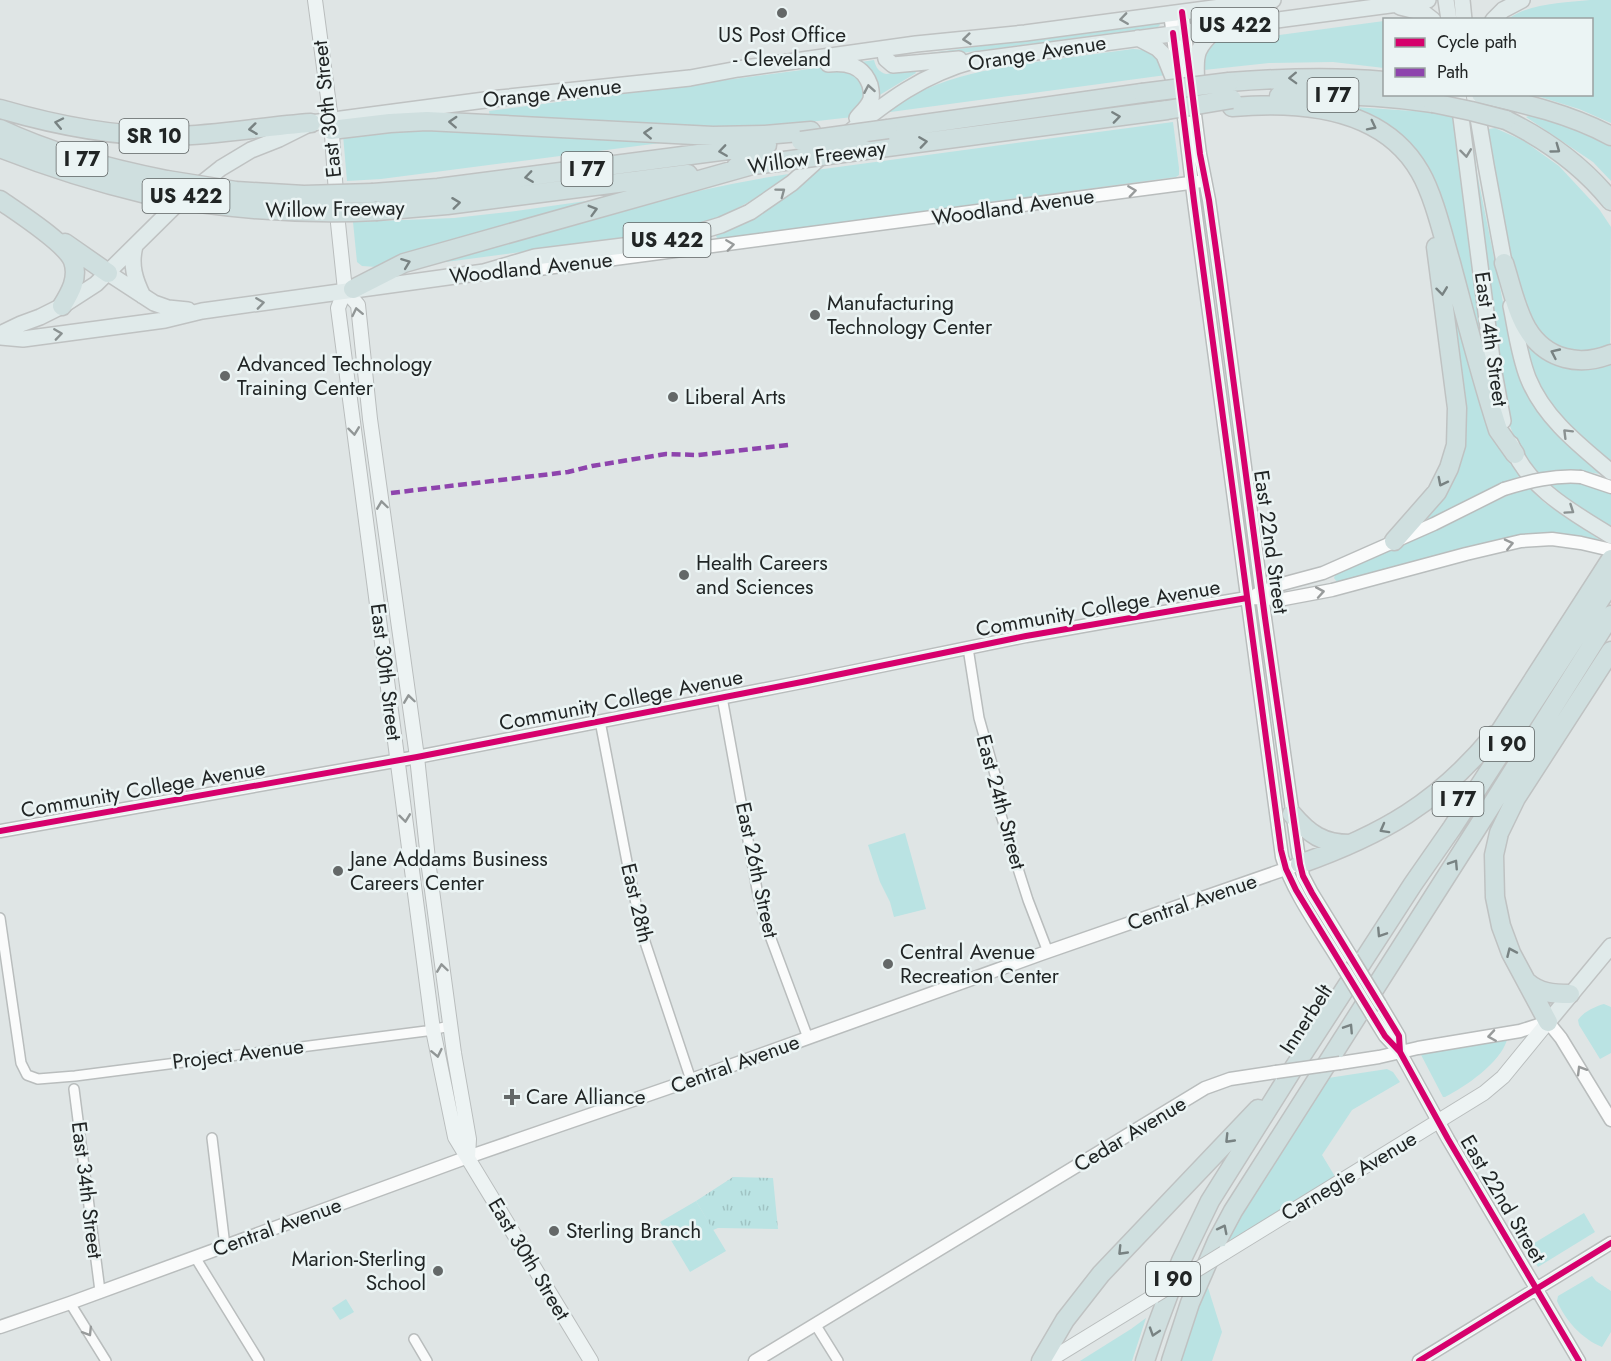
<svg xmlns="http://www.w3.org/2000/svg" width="1611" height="1361" font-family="Jost,sans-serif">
<defs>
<pattern id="park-tufts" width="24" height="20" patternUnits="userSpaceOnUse" patternTransform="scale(1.5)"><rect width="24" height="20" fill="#bae3e3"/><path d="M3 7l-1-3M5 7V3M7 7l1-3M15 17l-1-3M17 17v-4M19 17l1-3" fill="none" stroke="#a0c3c3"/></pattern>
</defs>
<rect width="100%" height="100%" fill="#dfe5e5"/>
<!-- grass -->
<path fill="#bae3e3" d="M1590,0H1611V123L1579,109L1534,95L1592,94V20L1508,19C1530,3 1563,3 1590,0Z
M1384,21V68L1333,62L1269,63L1204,70L1206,53L1211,46L1224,37L1234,36L1257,38Z
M1158,22L1160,25L1158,27L901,61L894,58Z
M1133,49C1155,50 1157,57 1166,75L883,113L924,86L926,89C963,73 1001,67 1042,61C1072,57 1103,53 1133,49Z
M874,60C876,68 879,72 886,74L915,71L916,73L878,96L861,63V62Z
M817,68C839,68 843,66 862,79L866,95L853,117C815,121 777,127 739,128C656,129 573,121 490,117L489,111Z
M1354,107L1428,112L1454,117L1485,353L1481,354L1436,191L1384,125Z
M1530,115C1559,121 1585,133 1611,146V181L1593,162L1526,117Z
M1173,122L1179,168V175L1176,177L717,239L716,235C754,219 787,199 816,170Z
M382,126L668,142L381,179L347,181L343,135Z
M1495,128L1524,141L1559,166L1599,209L1611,227L1610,345L1600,349L1588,351L1569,352L1546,343L1519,300L1494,170L1488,134L1489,129Z
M1474,145L1477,173L1513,352L1601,473L1600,474L1576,470V483L1600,488L1611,493V528C1560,495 1524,473 1505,412L1470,146Z
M789,174C747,207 716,222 664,233L446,262L445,258C559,228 673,191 789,174Z
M607,198L376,267L362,266L357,262L353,222L454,218L516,211Z
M1455,304L1505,455L1520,476L1429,520L1426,514L1448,481V306Z
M1522,330L1532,345L1611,359V464C1579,436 1540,406 1528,363C1526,352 1524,341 1522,330Z
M1528,487L1545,503L1600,540L1598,542L1550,534L1512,536L1373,574L1337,582L1334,578L1335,575L1507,496Z
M905,833L926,909L894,917L890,902L880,882L868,845Z
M1604,1004L1611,1007V1053L1600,1059L1579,1025L1578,1020C1583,1012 1596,1006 1604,1004Z
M1505,1039L1507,1040C1500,1063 1465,1087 1445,1097H1443L1419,1051Z
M1387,1069L1393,1072L1400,1082L1352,1110L1322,1155L1339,1183L1224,1253L1217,1241L1315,1080Z
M696,1201L726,1251L690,1272L660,1222Z
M1584,1213L1595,1232L1538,1267L1526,1248Z
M1203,1272L1222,1332L1212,1361H1171Z
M1592,1276L1596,1281L1611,1291V1332L1602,1347C1582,1339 1565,1320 1557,1301L1558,1296Z
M346,1299L354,1312L340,1320L332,1308Z
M1146,1318L1132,1361H1080L1131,1329Z"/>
<!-- park -->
<path fill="url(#park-tufts)" d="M733,1177L773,1178L778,1229L718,1228L713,1230L696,1201Z"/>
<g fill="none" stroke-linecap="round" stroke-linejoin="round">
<defs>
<path id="minor" d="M968,648L979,718L998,785L1000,812L1028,900L1048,952
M722,697L758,895L767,928L808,1038
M600,721L627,862L643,936L691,1080
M0,918L21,1063L27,1075L38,1079L75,1076L426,1031L450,1026
M74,1089L100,1291
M212,1138L225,1246
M195,1257L259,1361
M70,1303L106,1361
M815,1324L838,1361
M414,1339L427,1361"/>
<path id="tertiary" d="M1182,12L1191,81
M1170,13L1179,83
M1193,99L1200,154L1209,200L1220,278L1265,618L1298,852L1303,876L1312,893L1352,958
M1182,101L1194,201L1282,857C1293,894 1324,935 1344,969
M501,271L539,269L1197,182
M1581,477L1611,487
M1257,594L1282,584L1323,573L1434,524L1504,489
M0,831L417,757L807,681L1026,636L1111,621L1247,598L1284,599L1332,590L1466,554L1521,541L1552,539L1581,543L1611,550
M1380,1004L1399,1036L1400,1052
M1372,1015L1385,1036L1400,1052L1448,1139L1579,1361
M1340,1063L1379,1057L1418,1048L1520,1031L1548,1022L1561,1038L1611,1120
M0,1327L70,1303L468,1157L691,1080L1041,954L1300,864
M755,1361L1205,1088L1230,1079L1276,1072
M1419,1361L1611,1243"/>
<path id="secondary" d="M315,0L331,120L338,223L345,290L338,308L433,1030L455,1137L591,1361
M345,290L358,305L370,419L417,757L429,868L454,1053L469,1139L468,1157
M1224,1253L1484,1093L1503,1077L1548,1022
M1048,1361L1154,1296"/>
<path id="primary" d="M1446,0L1449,20
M1462,0L1464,20
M1400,7L1424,13L1433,20
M1493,20L1503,10L1522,0
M1138,38L1157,48L1164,55L1181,97
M884,49L886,59L893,65L959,59
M828,64C846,62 863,65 870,85C871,89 872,94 871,99C869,106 862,112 857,118
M1458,94L1493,367L1503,421
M1474,94L1486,165L1506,273
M1196,96C1199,59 1187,55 1219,27
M845,136C887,101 923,74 976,60L1428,0
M135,246C130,265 135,280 143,296
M108,273L154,303L168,308L188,310
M1511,306C1516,330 1519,355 1528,378C1544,418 1579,445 1611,472
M0,334L21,324L40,317L62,306L96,284L182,199L221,168L251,150L279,139L311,123L500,98L690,78L738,69L916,44L1025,33L1273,0
M0,337L23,339L165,320L202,311L484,272L535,257L655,242L688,235L721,225L750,212L792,183L824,154
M1511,444C1527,488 1574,513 1611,536
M1548,1022L1611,946"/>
<path id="motorway" d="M1229,82C1281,78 1332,76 1384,81
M1481,94C1526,104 1570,114 1611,136
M1279,96C1331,93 1382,96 1433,103
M1232,107C1299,101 1383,107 1420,172C1434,196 1443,236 1451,263C1466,319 1480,375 1498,430L1515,454
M0,109C55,125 115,137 173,136C219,135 265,126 311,123
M1506,120C1547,140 1582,165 1611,201
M0,129C53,154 110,169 167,180
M888,129L1142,93
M331,130L390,123L427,121L713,136L765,135L811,131
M0,148C48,167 96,182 146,194
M865,150L1167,110
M736,167L777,162
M373,193L438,188L767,145
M0,200C17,212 66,243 73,261C79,278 70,293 62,306
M377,211L447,205L688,174
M65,243L108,273
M1504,263C1516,300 1521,346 1565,358C1580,362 1596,360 1611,354
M353,289L404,263L749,166
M1394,541L1437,492L1449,468L1456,445L1457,408L1436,247
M1490,747L1611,559
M1292,814C1309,834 1323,844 1350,844
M1300,864C1382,835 1438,803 1494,735
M1527,982C1539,993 1554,994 1570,994
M1548,1022L1511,953L1501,926L1495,897L1494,855L1499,833L1516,798L1611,651
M1041,1361L1065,1320L1101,1274L1258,1109
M1145,1361L1156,1328L1181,1261L1210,1201L1293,1069L1413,884L1452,828L1611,583
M1171,1361L1190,1303L1217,1241L1233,1211L1486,814L1611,615"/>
</defs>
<!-- minor casing -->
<use href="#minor" stroke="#b9bdbd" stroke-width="12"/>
<!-- tertiary casing -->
<use href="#tertiary" stroke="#b9bdbd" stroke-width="15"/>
<!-- secondary casing -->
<use href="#secondary" stroke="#b9bdbd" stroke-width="16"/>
<!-- primary casing -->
<use href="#primary" stroke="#bfc2c2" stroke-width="18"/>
<!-- motorway casing -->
<use href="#motorway" stroke="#bfc2c2" stroke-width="21"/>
<!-- minor -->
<use href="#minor" stroke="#fafbfb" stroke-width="9"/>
<!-- tertiary -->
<use href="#tertiary" stroke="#fafbfb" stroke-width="12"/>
<!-- secondary -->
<use href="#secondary" stroke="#edf3f3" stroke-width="14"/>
<!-- primary -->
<use href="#primary" stroke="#e0eaea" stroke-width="15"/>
<!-- motorway -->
<use href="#motorway" stroke="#cfdfdf" stroke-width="18"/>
<defs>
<path id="tertiary-bridge" d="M1504,489C1530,481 1554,475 1581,477
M1352,958L1380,1004
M1344,969L1372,1015
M1276,1072L1340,1063"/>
<path id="secondary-bridge" d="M1154,1296L1224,1253"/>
<path id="motorway-bridge" d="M1142,93L1229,82
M1433,103L1471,111L1506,120
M1167,110L1232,99
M801,141L888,129
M777,162L865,150
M167,180L236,191L304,195L373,193
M146,194C223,209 299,215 377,211"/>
</defs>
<!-- tertiary-bridge casing -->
<use href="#tertiary-bridge" stroke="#b9bdbd" stroke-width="15" stroke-linecap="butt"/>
<!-- secondary-bridge casing -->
<use href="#secondary-bridge" stroke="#b9bdbd" stroke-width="16" stroke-linecap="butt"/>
<!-- motorway-bridge casing -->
<use href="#motorway-bridge" stroke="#bfc2c2" stroke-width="21" stroke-linecap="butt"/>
<!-- tertiary-bridge -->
<use href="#tertiary-bridge" stroke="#fafbfb" stroke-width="12"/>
<!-- secondary-bridge -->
<use href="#secondary-bridge" stroke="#edf3f3" stroke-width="14"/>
<!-- motorway-bridge -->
<use href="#motorway-bridge" stroke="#cfdfdf" stroke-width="18"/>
<!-- quiet -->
<path stroke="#8e44ad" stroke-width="4.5" stroke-dasharray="9 4.5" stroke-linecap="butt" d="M391,493L568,472L592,466L666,454L698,455L788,445"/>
<defs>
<path id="cycleway" d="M1182,12L1200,154L1209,200L1216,250L1265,618L1300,864L1303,876L1312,893L1399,1036L1400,1052
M1173,33L1194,201L1281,850L1286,869L1296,890L1385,1036L1400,1052L1448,1139L1579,1361
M0,831L417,757L807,681L1026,636L1247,598
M1419,1361L1611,1243"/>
</defs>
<!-- cycleway casing -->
<use href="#cycleway" stroke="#ebf4f4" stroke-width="10"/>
<!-- cycleway -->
<use href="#cycleway" stroke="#d6006c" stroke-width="6"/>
</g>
<!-- one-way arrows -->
<defs><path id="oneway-chevron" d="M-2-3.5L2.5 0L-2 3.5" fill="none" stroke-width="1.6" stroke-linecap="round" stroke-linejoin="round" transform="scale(1.5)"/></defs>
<g stroke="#8a9191">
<use href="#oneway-chevron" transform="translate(1124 19) rotate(172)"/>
<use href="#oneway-chevron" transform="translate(967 39) rotate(174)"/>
<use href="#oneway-chevron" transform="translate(869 89) rotate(-100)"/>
<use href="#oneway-chevron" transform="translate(1466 153) rotate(83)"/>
<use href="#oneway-chevron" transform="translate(781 192) rotate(-37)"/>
<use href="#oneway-chevron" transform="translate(260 303) rotate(-8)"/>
<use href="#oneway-chevron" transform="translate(58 334) rotate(-8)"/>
<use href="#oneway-chevron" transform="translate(1567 433) rotate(-135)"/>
<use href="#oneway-chevron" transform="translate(1570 510) rotate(34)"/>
</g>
<g stroke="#788282">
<use href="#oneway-chevron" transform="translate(1293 78) rotate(178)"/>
<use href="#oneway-chevron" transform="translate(1116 117) rotate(-8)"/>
<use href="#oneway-chevron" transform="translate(453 122) rotate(-177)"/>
<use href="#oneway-chevron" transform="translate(59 123) rotate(-168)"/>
<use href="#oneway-chevron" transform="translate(1372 126) rotate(27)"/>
<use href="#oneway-chevron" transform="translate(253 129) rotate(173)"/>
<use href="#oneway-chevron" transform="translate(648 133) rotate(-177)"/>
<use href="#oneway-chevron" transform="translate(923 142) rotate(-8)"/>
<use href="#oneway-chevron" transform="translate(1556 149) rotate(36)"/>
<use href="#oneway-chevron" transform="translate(723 151) rotate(172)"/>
<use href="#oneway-chevron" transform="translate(529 177) rotate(172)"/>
<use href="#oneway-chevron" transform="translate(456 203) rotate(-7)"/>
<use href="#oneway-chevron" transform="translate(593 210) rotate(-16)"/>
<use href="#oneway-chevron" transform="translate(406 263) rotate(-21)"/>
<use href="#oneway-chevron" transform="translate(1442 291) rotate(83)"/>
<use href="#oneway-chevron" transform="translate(1555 353) rotate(-155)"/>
<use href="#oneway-chevron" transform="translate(1442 482) rotate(117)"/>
<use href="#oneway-chevron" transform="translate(1384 829) rotate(151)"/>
<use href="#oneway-chevron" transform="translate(1454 864) rotate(-57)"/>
<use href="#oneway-chevron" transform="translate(1381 933) rotate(123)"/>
<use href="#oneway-chevron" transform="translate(1511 952) rotate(-114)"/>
<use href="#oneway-chevron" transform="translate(1349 1028) rotate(-57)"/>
<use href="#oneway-chevron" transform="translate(1229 1139) rotate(134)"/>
<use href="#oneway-chevron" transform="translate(1223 1229) rotate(-63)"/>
<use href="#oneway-chevron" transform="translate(1122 1251) rotate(134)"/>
<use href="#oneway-chevron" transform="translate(1154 1332) rotate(108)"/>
</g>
<g stroke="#989b9b">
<use href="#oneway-chevron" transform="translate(1132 191) rotate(-8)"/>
<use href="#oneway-chevron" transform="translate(730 245) rotate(-8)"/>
<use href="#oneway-chevron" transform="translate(1509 544) rotate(-13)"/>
<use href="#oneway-chevron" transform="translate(1320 592) rotate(-10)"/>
<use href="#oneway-chevron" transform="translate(1492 1036) rotate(171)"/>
<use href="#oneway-chevron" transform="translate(1581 1070) rotate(-121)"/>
<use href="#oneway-chevron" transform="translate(88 1332) rotate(58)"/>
</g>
<g stroke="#919696">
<use href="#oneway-chevron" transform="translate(357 312) rotate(-102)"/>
<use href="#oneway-chevron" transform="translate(354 431) rotate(83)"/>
<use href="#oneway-chevron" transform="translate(382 505) rotate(-98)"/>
<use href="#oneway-chevron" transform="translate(409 699) rotate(-98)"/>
<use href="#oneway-chevron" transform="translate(405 818) rotate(83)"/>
<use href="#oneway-chevron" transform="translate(442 968) rotate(-98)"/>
<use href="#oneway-chevron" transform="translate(437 1053) rotate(78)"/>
</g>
<!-- markers -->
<g fill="#646868" stroke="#ebf4f4" stroke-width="2">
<circle cx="782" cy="13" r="6"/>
<circle cx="815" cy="315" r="6"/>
<circle cx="225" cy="376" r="6"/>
<circle cx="673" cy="397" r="6"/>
<circle cx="684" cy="575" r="6"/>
<circle cx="338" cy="871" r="6"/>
<circle cx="888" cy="964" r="6"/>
<path d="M509 1088h6v6h6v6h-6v6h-6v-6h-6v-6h6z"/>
<circle cx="554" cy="1231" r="6"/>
<circle cx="438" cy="1271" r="6"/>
</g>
<g text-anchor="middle" stroke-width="5" stroke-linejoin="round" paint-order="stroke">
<!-- shield labels -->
<g fill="#ebf4f4" stroke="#5e6363" stroke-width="1.5">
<rect x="1191.5" y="8" width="87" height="34" rx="4.5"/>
<rect x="1307.5" y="78" width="51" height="34" rx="4.5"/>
<rect x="119.5" y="119" width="69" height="34" rx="4.5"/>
<rect x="56.5" y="142" width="51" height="34" rx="4.5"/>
<rect x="561.5" y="152" width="51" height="34" rx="4.5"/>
<rect x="142.5" y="179" width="87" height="34" rx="4.5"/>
<rect x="623.5" y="223" width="87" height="34" rx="4.5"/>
<rect x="1480" y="727" width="54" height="34" rx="4.5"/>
<rect x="1432.5" y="782" width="51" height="34" rx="4.5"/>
<rect x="1146" y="1262" width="54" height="34" rx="4.5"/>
</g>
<g font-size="20" font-weight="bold" fill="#212525">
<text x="1235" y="32">US 422</text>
<text x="1333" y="102">I 77</text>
<text x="154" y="143">SR 10</text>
<text x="82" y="166">I 77</text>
<text x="587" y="176">I 77</text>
<text x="186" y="203">US 422</text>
<text x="667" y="247">US 422</text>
<text x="1507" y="751">I 90</text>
<text x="1458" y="806">I 77</text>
<text x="1173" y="1286">I 90</text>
</g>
<!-- poi labels -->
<g font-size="21" fill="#212525" stroke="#ebf4f4" text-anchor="start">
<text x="782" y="42" text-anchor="middle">US Post Office<tspan x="782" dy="24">- Cleveland</tspan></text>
<text x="827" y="310">Manufacturing<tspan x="827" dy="24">Technology Center</tspan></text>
<text x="237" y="371">Advanced Technology<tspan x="237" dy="24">Training Center</tspan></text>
<text x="685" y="404">Liberal Arts</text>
<text x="696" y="570">Health Careers<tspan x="696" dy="24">and Sciences</tspan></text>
<text x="350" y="866">Jane Addams Business<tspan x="350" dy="24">Careers Center</tspan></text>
<text x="900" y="959">Central Avenue<tspan x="900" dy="24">Recreation Center</tspan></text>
<text x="526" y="1104">Care Alliance</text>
<text x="566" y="1238">Sterling Branch</text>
<text x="426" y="1266" text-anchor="end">Marion-Sterling<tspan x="426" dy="24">School</tspan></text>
</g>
<!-- street labels -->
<g font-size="21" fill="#212525" stroke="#ebf4f4">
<text transform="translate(1037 53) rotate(-9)" y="7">Orange Avenue</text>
<text transform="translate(552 93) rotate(-6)" y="7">Orange Avenue</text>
<text transform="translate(327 109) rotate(-96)" y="7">East 30th Street</text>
<text transform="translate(817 157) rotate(-8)" y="7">Willow Freeway</text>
<text transform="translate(1013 207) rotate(-8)" y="7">Woodland Avenue</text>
<text transform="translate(335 209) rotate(-1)" y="7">Willow Freeway</text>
<text transform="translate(531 268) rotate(-6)" y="7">Woodland Avenue</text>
<text transform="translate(1491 339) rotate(82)" y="7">East 14th Street</text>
<text transform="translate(1271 542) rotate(82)" y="7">East 22nd Street</text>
<text transform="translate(1098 608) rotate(-10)" y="7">Community College Avenue</text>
<text transform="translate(386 672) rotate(83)" y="7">East 30th Street</text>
<text transform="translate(621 700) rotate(-11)" y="7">Community College Avenue</text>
<text transform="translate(143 789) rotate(-10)" y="7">Community College Avenue</text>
<text transform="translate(1001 802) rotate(75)" y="7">East 24th Street</text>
<text transform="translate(757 870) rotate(78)" y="7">East 26th Street</text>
<text transform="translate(1192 902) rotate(-19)" y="7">Central Avenue</text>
<text transform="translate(637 903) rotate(77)" y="7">East 28th</text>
<text transform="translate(1306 1019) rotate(-57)" y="7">Innerbelt</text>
<text transform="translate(238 1054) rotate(-7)" y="7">Project Avenue</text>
<text transform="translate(735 1064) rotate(-20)" y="7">Central Avenue</text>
<text transform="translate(1130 1134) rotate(-31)" y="7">Cedar Avenue</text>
<text transform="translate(1349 1176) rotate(-31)" y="7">Carnegie Avenue</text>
<text transform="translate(87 1190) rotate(83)" y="7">East 34th Street</text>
<text transform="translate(1503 1199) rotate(59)" y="7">East 22nd Street</text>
<text transform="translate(277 1227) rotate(-20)" y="7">Central Avenue</text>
<text transform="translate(529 1259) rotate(59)" y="7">East 30th Street</text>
</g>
</g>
<!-- legend -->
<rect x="1383" y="18" width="210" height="78" fill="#ebf4f4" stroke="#9aa1a1" stroke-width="1.5"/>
<rect x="1395" y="38" width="30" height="9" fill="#d6006c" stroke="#9aa1a1" stroke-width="1.5"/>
<text x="1437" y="48" font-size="18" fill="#212525">Cycle path</text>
<rect x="1395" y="68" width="30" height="9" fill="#8e44ad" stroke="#9aa1a1" stroke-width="1.5"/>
<text x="1437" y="78" font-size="18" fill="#212525">Path</text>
</svg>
